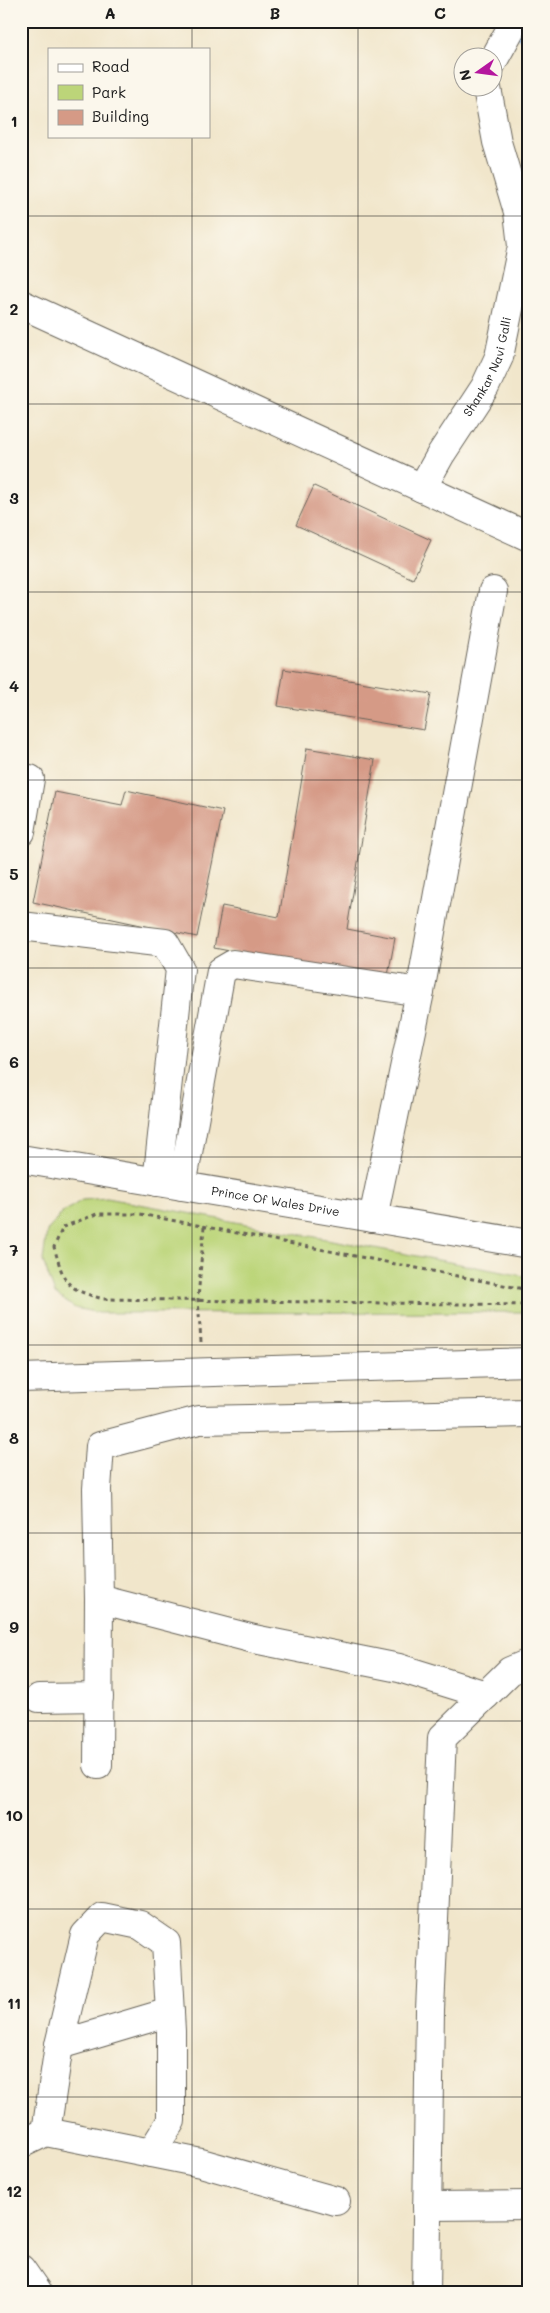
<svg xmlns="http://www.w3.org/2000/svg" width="550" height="2313" font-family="Mali,sans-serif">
<rect width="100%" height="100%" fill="#fbf7ec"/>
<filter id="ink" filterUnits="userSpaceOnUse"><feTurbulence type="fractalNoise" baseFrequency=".02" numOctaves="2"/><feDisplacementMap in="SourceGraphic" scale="10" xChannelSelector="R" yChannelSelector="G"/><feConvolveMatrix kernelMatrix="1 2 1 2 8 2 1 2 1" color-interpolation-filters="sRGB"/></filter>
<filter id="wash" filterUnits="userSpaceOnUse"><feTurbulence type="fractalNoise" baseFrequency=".0096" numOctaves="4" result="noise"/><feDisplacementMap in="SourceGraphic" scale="20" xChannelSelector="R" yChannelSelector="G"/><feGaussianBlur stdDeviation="1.12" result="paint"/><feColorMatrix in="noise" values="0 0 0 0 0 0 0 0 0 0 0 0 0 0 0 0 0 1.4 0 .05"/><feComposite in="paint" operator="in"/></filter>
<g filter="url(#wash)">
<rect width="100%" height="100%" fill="#f1e6cb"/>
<!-- green -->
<path fill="#bcd579" stroke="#6c784a" d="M107,1198L529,1277V1312L99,1313L75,1308L55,1294L43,1261L47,1231L62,1213L82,1200Z"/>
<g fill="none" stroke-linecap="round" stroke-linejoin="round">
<!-- stream -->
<path stroke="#7ab2ea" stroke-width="10" d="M512,28L529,41"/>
</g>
<g id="blocks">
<!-- building -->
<path fill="#d59a86" d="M314,486L431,540L413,579L296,525Z
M284,669L431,694L424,730L278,706Z
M307,748L375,760L347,929L395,938L387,981L214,948L222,906L279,917Z
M126,790L223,811L197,937L33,902L55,792L122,805Z"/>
</g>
</g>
<g filter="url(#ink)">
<use href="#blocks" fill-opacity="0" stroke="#676359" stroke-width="1"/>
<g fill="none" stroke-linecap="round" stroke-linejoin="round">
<defs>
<g id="minor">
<path d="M492,63L515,21"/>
<path d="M21,304L529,537"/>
<path id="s1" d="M422,488L441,454L485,387L499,357L522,246L518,212L497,142L487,88"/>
<path d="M21,832L30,779"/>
<path d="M21,926L165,943L180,969L157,1182"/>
<path d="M420,992L493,591"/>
<path id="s2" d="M21,1159L529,1244"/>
<path d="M182,1186L221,971L233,964L420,992L373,1218"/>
<path d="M21,1378L529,1362"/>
<path d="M99,1599L254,1639L399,1668L486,1695"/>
<path d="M39,1698L99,1697"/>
<path d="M98,1765L99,1599L97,1489L100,1446L199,1420L529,1413"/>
<path d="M59,2045L170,2012"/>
<path d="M46,2132L59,2045L85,1935L102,1917L140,1925L166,1943L171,2031V2121L151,2153"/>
<path d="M21,2144L46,2132L201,2163L336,2201"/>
<path d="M427,2206L529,2205"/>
<path d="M21,2269L37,2292"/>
<path d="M426,2292L430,2010L442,1738L510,1671L529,1663"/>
</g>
</defs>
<!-- minor casing -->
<use href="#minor" stroke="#676359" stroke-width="30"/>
<!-- path -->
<path stroke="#676359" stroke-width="3" stroke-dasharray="4 4" stroke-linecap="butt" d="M529,1290L140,1214H97L63,1227L54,1247C65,1284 64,1288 103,1299L529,1305
M201,1342L198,1299L204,1227"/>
<!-- minor -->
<use href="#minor" stroke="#fff" stroke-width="28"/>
</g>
</g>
<!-- grid -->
<path fill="none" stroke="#1c1c1c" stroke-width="1" stroke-opacity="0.55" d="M192,21V49M358,21V2292M192,136V2292M21,216H529M21,404H529M21,592H529M21,780H529M21,968H529M21,1157H529M21,1345H529M21,1533H529M21,1721H529M21,1909H529M21,2097H529"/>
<g text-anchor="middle" stroke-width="4.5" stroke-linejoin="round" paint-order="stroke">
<!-- street labels -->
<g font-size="12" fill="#1c1c1c" stroke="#fbf7ec">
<text dy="4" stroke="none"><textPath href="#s1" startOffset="139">Shankar Navi Galli</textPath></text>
<text dy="4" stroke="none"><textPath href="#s2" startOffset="258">Prince Of Wales Drive</textPath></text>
</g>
</g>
<!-- margin -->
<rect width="550" height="2313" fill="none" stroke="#fbf7ec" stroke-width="55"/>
<!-- legend -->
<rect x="48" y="48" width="162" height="90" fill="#fbf7ec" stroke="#a29f99"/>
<rect x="58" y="64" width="25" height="8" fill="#ffffff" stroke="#a29f99"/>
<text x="92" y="72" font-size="15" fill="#1c1c1c">Road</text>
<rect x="58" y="85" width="25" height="15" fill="#bcd579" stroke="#a29f99"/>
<text x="92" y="98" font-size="15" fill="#1c1c1c">Park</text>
<rect x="58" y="110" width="25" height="15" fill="#d59a86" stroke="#a29f99"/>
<text x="92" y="122" font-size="15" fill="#1c1c1c">Building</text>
<!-- north arrow -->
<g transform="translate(478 72) rotate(256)"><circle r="24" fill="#fbf7ec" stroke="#a29f99"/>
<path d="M0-4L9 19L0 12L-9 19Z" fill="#b5179e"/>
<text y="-8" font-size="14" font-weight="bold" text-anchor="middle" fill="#1c1c1c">N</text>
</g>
<rect x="28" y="28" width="494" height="2258" fill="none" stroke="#1c1c1c" stroke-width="2"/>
<g font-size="16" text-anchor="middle" font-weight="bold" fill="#1c1c1c">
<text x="110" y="19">A</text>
<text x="275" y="19">B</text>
<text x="440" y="19">C</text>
<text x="14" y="127">1</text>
<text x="14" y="315">2</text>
<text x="14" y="504">3</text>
<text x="14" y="692">4</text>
<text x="14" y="880">5</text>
<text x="14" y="1068">6</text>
<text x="14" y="1256">7</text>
<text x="14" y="1444">8</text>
<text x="14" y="1633">9</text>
<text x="14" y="1821">10</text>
<text x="14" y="2009">11</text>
<text x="14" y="2197">12</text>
</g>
</svg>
